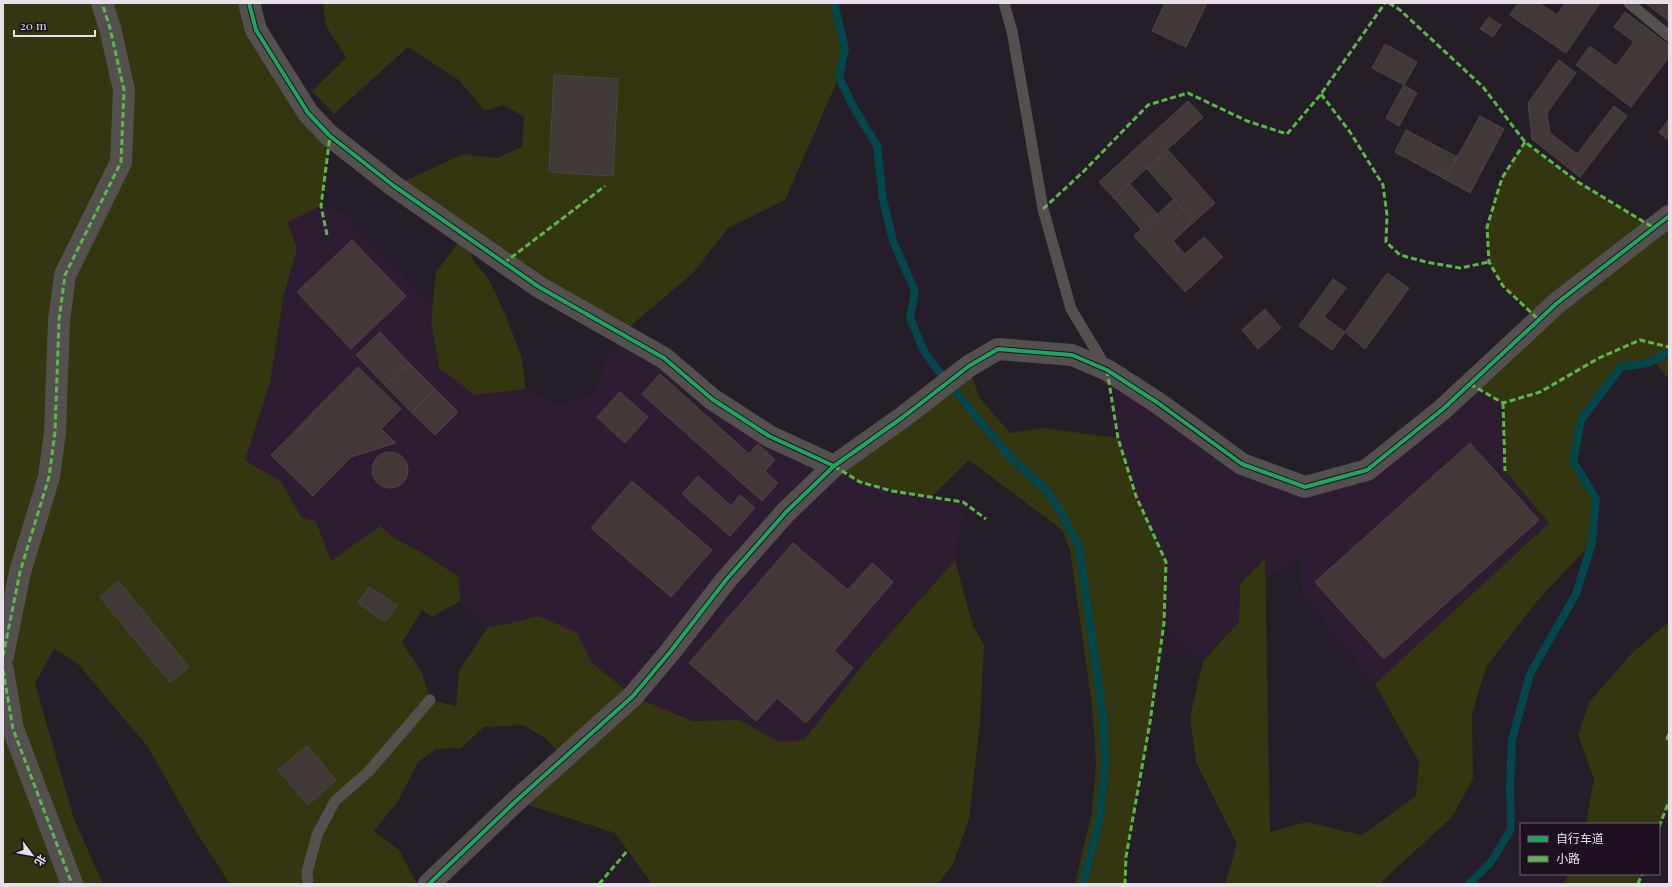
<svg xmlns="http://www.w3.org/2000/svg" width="1672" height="887" font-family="'Playfair Display','Noto Sans SC',serif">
<rect width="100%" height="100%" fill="#251d27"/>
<!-- built -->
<path fill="#2e1c32" d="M321,206L341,211L432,305L431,321L475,395L526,389L557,405L594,396L606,362L621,334L712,399L892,491L963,502L955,560L865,662L804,740L779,743L740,720L692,721L633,696L591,662L577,633L507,624L488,627L460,601L459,577L422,552L394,538L380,527L331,561L316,521L302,518L281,482L245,460L270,383L284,294L297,249L288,221Z
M1107,370L1158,403L1305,487L1367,470L1470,384L1503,403L1505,471L1549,523L1375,684L1302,593L1301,556L1265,579V559L1240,584L1239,622L1203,661L1164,623L1166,562L1136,496L1118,438Z"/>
<!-- green -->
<path fill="#343610" d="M3,3H249L330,136L321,206L288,222L297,249L284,294L270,383L245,460L281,482L302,518L316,521L331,561L380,526L394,538L421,552L459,577L460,601L432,617L422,610L402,642L422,673L430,700L456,706L459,671L488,627L507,624L539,616L577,633L591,662L633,696L692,721L740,720L779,742L804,740L865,662L955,560L972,623L984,646L980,723L969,819L953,864L938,884H652L615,833L516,801L564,758L545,738L523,725L484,727L461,748L436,749L418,762L398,801L374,831L399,850L417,884H230L198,835L148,747L77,663L54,649L35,683L74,819L103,884H3Z
M323,3H836L835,7L845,49L839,77L785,200L728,228L693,273L621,334L464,236L474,262L488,278L505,314L521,355L526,389L475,395L439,368L431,321L436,272L464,235L394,186L463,154L497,158L522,147L524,117L504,105L485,111L459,80L408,47L334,114L312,91L346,58L326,26Z
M1525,142L1578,182L1654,228L1669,216V380L1655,362L1621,367L1581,420L1574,461L1596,499L1592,543L1538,600L1486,667L1472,715L1473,779L1452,817L1379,884H1225L1237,844L1196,762L1190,717L1203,661L1239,622L1240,584L1265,558L1270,832L1306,822L1362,835L1416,796L1419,762L1375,684L1549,523L1505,471L1503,403L1470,384L1539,320L1503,286L1489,262L1487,227L1502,178Z
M969,366L979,397L1010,433L1043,428L1118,438L1136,496L1166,562L1164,623L1150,722L1126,857L1125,884H1075L1092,813L1096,762L1092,705L1070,550L1062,530L969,460L931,497L892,491L860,482L834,466Z
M1669,622V801L1659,827V824H1586L1594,779L1578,735L1589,702L1634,651Z
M1569,874H1642L1638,884H1563Z"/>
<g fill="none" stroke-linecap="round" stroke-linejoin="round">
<!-- stream -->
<path stroke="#03464b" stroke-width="8" d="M836,3L835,7L845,49L839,77L853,106L877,146L883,199L893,241L915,291L910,318L924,351L937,369L1008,455L1046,490L1061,512L1079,547L1103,718L1105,763L1100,817L1083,884
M1469,884L1491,862L1511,829L1510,787L1512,740L1530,674L1576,594L1592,543L1596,499L1573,461L1581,420L1621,367L1648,363L1669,352"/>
</g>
<!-- building -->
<path fill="#413837" stroke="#4c4547" d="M1165,3H1207L1186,47L1152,31Z
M1518,3H1539L1557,15L1565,3H1600L1566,53L1510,15Z
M1645,3H1669V21Z
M1625,12L1669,45V57L1631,107L1576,65L1590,46L1616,66L1634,42L1614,27Z
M1489,17L1501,25L1493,37L1480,29Z
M1385,44L1417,62L1404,85L1372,68Z
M1559,60L1576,73L1547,113L1550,133L1577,154L1614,106L1627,116L1580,177L1532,139L1528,103Z
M554,75L618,79L613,176L549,172Z
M1404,85L1417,93L1399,126L1386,118Z
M1188,101L1203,117L1114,198L1099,182Z
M1480,116L1504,129L1470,193L1445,179Z
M1669,119V140L1659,133Z
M1406,130L1457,157L1445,179L1395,152Z
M1168,150L1215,203L1194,222L1147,169Z
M1130,184L1157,214L1141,229L1114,198Z
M1174,199L1194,222L1173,241L1185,254L1204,237L1223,257L1185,292L1134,236Z
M352,240L406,296L351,349L297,292Z
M1387,273L1409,288L1365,349L1345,332Z
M1333,279L1346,288L1324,317L1345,332L1332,350L1299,326Z
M1265,309L1281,328L1258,349L1242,330Z
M380,332L409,363L385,385L356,355Z
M409,363L435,389L412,413L385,385Z
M358,367L401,409L381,429L396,443L351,457L313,496L271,455Z
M660,374L749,454L758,444L775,460L765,471L778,483L762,501L642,394Z
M435,389L458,412L435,435L412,413Z
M620,392L648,417L625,443L597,417Z
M1470,443L1539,520L1384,659L1315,582Z
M372 470a18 18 0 1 1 36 0a18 18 0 1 1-36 0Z
M698,476L731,506L740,495L755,508L730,536L682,494Z
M632,481L712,550L671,597L591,528Z
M793,543L848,590L872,563L893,582L834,651L853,668L806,723L777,698L756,721L689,663Z
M118,581L189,667L170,682L100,597Z
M369,587L397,605L385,622L358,603Z
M307,746L336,780L308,805L278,770Z"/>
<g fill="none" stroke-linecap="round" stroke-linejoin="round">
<!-- service -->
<path stroke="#54504f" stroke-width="11" d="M1004,3L1012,31L1043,209L1071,309L1106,367
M1629,3L1669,36
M308,884L307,872L317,835L335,801L369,771L430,700"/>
<!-- minor -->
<path stroke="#54504f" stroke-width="22" d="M249,3L256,30L308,113L330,136L394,186L539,287L664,358L712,399L769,436L834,466L786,512L726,580L670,652L633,696L516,801L429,884
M3,656L20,572L49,477L55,432L59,320L65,275L121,162L124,90L110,28L102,3
M3,670L13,729L72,884"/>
<!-- tertiary -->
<path stroke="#54504f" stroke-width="22" d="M834,466L903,417L969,366L998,349L1072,355L1107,370L1158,403L1242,464L1305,487L1367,470L1443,409L1557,303L1669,216"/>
<!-- quiet -->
<path stroke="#58b947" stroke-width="3" stroke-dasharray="6 3" stroke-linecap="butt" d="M1389,3L1400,10L1483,87L1525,142L1578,182L1654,228
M1321,94L1350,132L1383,185L1387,215L1386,242L1400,255L1426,262L1460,268L1489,262
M1525,142L1502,178L1487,227L1489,262L1503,286L1539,320
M1043,209L1084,171L1148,105L1188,93L1247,121L1287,134L1321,94L1385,3
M327,235L321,206L330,136
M504,263L605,186
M1107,370L1118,438L1136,496L1166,562L1164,623L1150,722L1126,857L1125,884
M1470,384L1503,403L1540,392L1599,358L1640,340L1669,347
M1503,403L1505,471
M834,466L860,482L892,491L963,502L986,519
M3,656L20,572L49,477L55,432L59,320L65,275L121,162L124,90L110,28L102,3
M3,670L13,729L72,884
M1669,734L1667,739L1669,741
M1659,827L1669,801
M599,884L628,850
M1638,884L1642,874"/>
<defs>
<path id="cycleway" d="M249,3L256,30L308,113L330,136L394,186L539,287L664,358L712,399L769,436L834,466
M429,884L516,801L633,696L670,652L726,580L786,512L834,466L903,417L969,366L998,349L1072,355L1107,370L1158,403L1242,464L1305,487L1367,470L1443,409L1557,303L1669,216"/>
</defs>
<!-- cycleway casing -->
<use href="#cycleway" stroke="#1e1021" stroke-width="6"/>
<!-- cycleway -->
<use href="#cycleway" stroke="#20a55d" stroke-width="4"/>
</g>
<!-- border -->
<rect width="1672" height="887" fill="none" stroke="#e9dfeb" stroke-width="8"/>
<!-- legend -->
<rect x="1520" y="823" width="140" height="52" fill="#1e1021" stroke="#6f6372"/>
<rect x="1528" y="836" width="20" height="6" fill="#20a55d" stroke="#6f6372"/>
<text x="1556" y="843" font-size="12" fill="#e9dfeb">自行车道</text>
<rect x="1528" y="856" width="20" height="6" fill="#58b947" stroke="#6f6372"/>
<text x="1556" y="863" font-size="12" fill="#e9dfeb">小路</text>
<!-- north arrow -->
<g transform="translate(32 855) rotate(122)" stroke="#1e1021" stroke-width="3" paint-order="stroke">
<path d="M0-3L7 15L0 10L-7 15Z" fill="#e9dfeb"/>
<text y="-6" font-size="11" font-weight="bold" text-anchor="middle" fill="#e9dfeb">北</text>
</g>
<!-- scale -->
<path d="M14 30v6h81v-6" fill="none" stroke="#e9dfeb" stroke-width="2"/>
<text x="20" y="30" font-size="12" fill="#e9dfeb" stroke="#1e1021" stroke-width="3" paint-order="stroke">20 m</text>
</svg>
